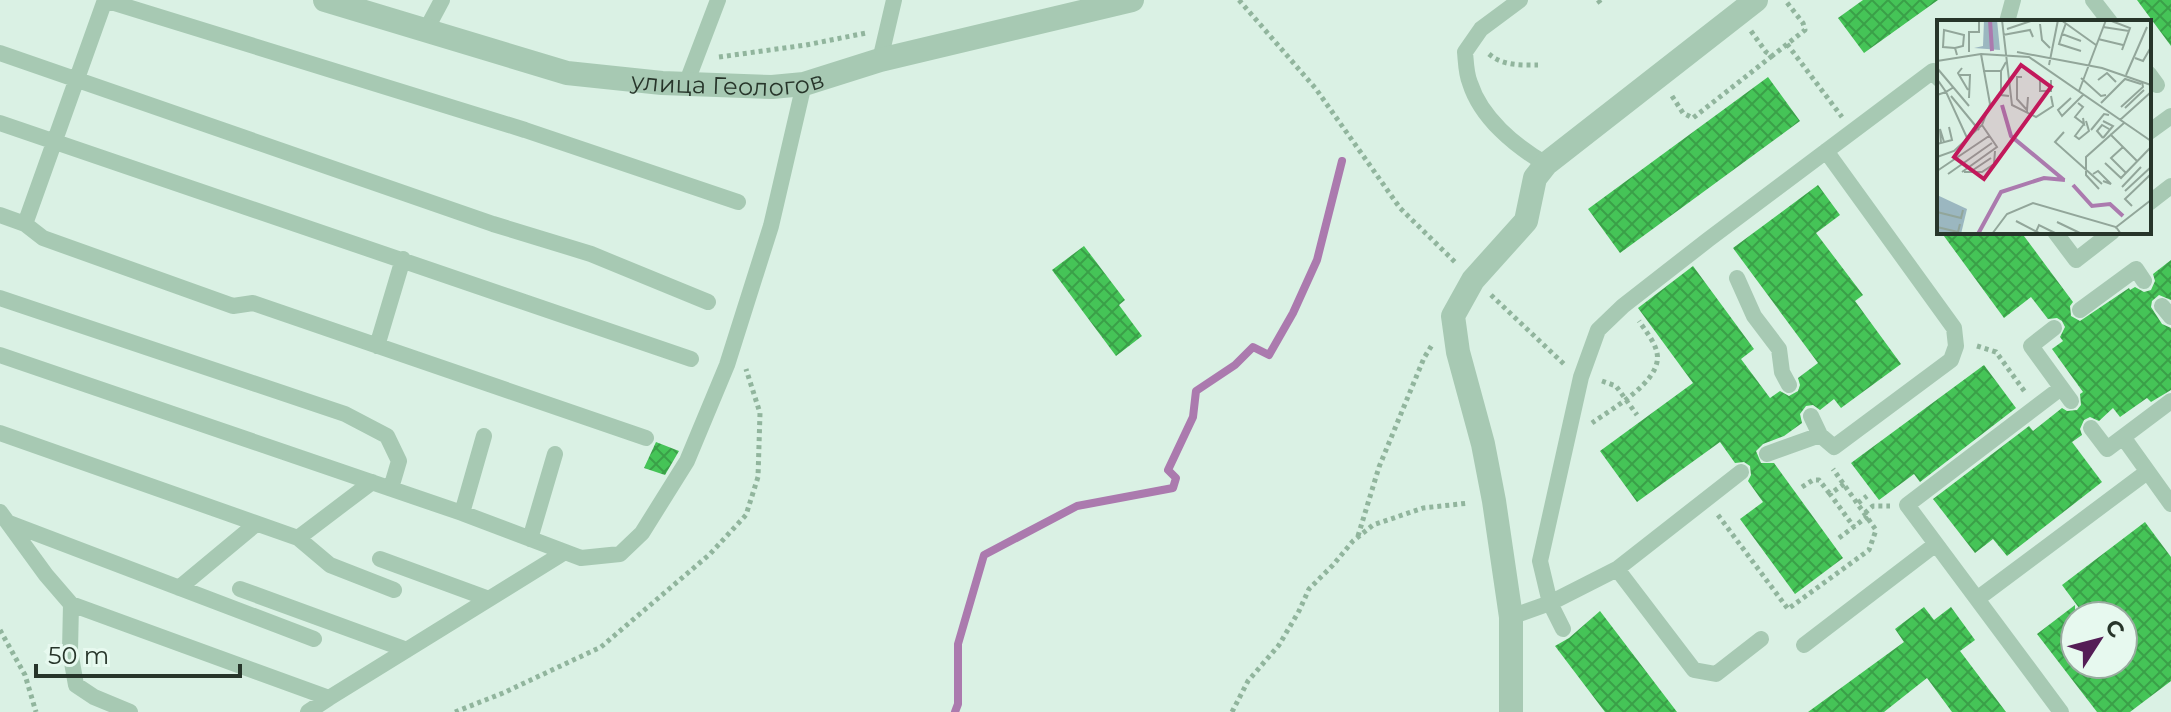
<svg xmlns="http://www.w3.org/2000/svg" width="2171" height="712" font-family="Montserrat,sans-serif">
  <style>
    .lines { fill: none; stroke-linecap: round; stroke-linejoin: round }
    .stream { stroke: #ab7aae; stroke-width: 8 }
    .building { fill: url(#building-cross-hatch) }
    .path { stroke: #91b59d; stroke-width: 5; stroke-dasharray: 4 4; stroke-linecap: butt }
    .lane { stroke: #a7c9b3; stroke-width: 16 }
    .street { stroke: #a7c9b3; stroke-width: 24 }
    .labels { text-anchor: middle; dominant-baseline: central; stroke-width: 7; stroke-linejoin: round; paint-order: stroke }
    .street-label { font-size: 24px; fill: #27352a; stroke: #e7f9ef }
    .inset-river { fill: none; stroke: #ab7aae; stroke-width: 4 }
    .inset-road { fill: none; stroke: #92a69a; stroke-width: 2 }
    .view { fill: #c2185b; fill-opacity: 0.15; stroke: #c2185b; stroke-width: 4 }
    .inset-edge { fill: none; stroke: #27352a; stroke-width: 4 }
  </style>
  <defs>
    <pattern id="building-cross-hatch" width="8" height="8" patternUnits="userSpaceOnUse" patternTransform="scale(2)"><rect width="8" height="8" fill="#45c457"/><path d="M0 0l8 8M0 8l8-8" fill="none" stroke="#3aa048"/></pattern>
  </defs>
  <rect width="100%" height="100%" fill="#daf1e4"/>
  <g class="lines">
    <path class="stream" d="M955,712L958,704V644L984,555L1077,506L1173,488L1176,478L1168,470L1193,417L1196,391L1235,365L1253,347L1269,355L1293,313L1317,260L1342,161"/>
  </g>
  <path class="building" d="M1863,0H1938L1864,53L1838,18Z
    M2137,0H2171V46Z
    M1768,77L1800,121L1620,253L1588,209Z
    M1818,185L1840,215L1816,233L1863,295L1855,301L1901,364L1841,408L1834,399L1820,410L1813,405L1806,406L1800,414L1802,423L1784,436L1763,444L1756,451L1761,463H1774L1843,558L1795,594L1740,519L1763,502L1748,481L1751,475L1750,466L1744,462L1735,463L1720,442L1637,502L1600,451L1693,383L1638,308L1693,266L1754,349L1741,359L1770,398L1780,391L1789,396L1798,391L1800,385L1798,378L1818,363L1733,248Z
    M1941,232H2021L2073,302L2070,306L2071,316L2080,321L2129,288L2130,290L2135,287L2144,292L2151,290L2155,281L2153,274L2171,260V300L2159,295L2152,301L2151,307L2162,324L2171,328V390L2151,402L2147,398L2120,417L2113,408L2099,421L2090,417L2084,420L2080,429L2082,435L2072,442L2102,482L2007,556L1993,539L1975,553L1933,499L2029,426L2033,431L2062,408L2067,411L2077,410L2081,405L2080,394L2083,392L2052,349L2063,341L2060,337L2065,327L2062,321L2057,318L2048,319L2031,297L2004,318Z
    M1084,246L1125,300L1119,305L1142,336L1116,356L1052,270Z
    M1984,365L2016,408L1920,482L1914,474L1879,500L1851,463Z
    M656,442L679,451L665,475L644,468Z
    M2145,522L2171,557V681L2130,712H2097L2037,634L2075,605V664H2123V616H2085L2062,585Z
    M1924,607L1934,620L1951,607L1975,640L1960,651L2006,712H1952L1927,678L1884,712H1808L1904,642L1895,629Z
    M1600,611L1677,712H1605L1555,646L1569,638Z"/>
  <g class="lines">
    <path class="path" d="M1239,0L1316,89L1400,208L1457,264
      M1598,0L1601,4
      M1751,31L1766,52L1772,56L1805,30L1803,23L1785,0
      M1787,44L1842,117
      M1489,54C1503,66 1520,65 1538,65
      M719,57L806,45L866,33
      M1672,96L1683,113L1693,118L1772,56
      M1491,295L1565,365
      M1977,346L1996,352L2025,392
      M1602,381L1616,386L1637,415
      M1592,423C1611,409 1663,381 1657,353C1655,342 1645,330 1639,321
      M1844,484L1830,494L1854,527
      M1802,487L1813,480H1819L1830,494
      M1858,503L1867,496
      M1865,513L1873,506H1890
      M1718,515L1788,609L1869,550L1876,530L1833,469
      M1358,536L1379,467L1424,358L1432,345
      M1839,538L1868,516
      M0,630L25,675L36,712
      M455,712L503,693L601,647L710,554L746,515L758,477L760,413L746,369
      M1232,712L1248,681L1279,645L1299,611L1309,589L1333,565L1353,541L1373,525L1423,508L1469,503"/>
    <path class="lane" d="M105,0L525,130L738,202
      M1520,0L1481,29L1465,52C1466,62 1466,74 1470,83C1481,118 1515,146 1546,164
      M2093,0L2110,22
      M2007,22L2013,0
      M426,30L442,0
      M0,53L493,224L591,254L708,302
      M880,60L894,0
      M2149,74L2157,85
      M686,84L718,0
      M0,123L691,359
      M2149,132L2171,116
      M2149,203L2171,186
      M0,215L25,224L43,238L233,306L253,303L646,438
      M25,224L105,0
      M2055,232L2076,260L2112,232
      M1737,278L1754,316L1779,349L1782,372L1789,385
      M0,298L345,414L387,436L399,461L391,488
      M2162,306L2171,317
      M2080,310L2136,269L2144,281
      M2054,328L2031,346L2071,401
      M377,346L403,259
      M0,355L462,513L581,558L620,554L642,533L687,461L727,365L771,226L804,84
      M1811,416L1820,435L1834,447L1951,360L1956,346L1954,328L1826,151
      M2091,428L2107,449L2171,401
      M0,433L298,538L330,565L394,590
      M2123,437L2171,504
      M1767,454L1820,435
      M1741,472L1617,569L1550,603L1540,561L1581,377L1598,330L1623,306L1709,239L1933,71L1939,79
      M0,512L46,575L71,604L329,698L565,552
      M462,513L484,436
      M9,523L314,639
      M298,538L372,482
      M530,539L555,454
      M380,559L489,599
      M1617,569L1694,670L1716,674L1761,639
      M179,588L256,524
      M240,589L407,650
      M1977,599L1907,505L2061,388
      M71,604L70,651L76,685L94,697L130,712
      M1511,617L1550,603L1563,629
      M1804,645L1936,544
      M308,712L329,698
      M2061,712L1977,599L2147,472"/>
    <g class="street">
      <path id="s1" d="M325,0L567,73L662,83L772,87L804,84L880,60L1132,0"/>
      <path d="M1511,712V617L1494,501L1483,444L1458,352L1453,316L1473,280L1526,221L1535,178L1546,164L1756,0"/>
    </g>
  </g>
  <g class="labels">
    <g class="street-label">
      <text stroke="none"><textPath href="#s1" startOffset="414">улица Геологов</textPath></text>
    </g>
  </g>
  <g transform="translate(1937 20)">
    <rect width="214" height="214" fill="#daf1e4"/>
    <path d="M47,0H60L63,30L37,28L46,26Z" fill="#9bb7c0"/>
    <path d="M0,175L30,189L24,214H0Z" fill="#9bb7c0"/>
    <path class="inset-river" d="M53,0L55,31M65,85L74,116L127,160M136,165L155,186L173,184L186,196M41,214L64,172L107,158L128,160"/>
    <path class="inset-road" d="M65,0L75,85L99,97L116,86L114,76M124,0L159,25M172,0L193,8L185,30M129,3L125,14L144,21M103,4L105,20L113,28M166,7L192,11M70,9L97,0M125,14L122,24L144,31M66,15L93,10L96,17M161,19L186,25M18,28L6,27L7,10L27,15L26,26L18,28L20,35M32,32V12H42V0M80,32L165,48L214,65M198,38L206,41L214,27M0,41L44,34L92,37L214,121M112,45L121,0M0,48L32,86M25,48L21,53L31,70M46,51H64L69,42M64,51V75L72,76M21,55H33L32,78M189,55L210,7M85,57H80V79L90,90L91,77M144,58L164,76L169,75M103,60V71H114V60M161,60L170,53L179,62M17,67L9,72L31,120M142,71L169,0M0,75L9,72L0,59M14,76L42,110M134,78L121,90L125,96L146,75M141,83L146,87L138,97L147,104L146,98M164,83L188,59L204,64M184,87L206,67L205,62M188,88L207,70M183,100L214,72M147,104L138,116L142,119L152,111L149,101M154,110L167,94L172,95M127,112L118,122L165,164M173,114L200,141M166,118L176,106L166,101M166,118L160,111L165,105L172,109M4,123L3,109L7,122M0,124L15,120L12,107M186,127L174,138L189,153M0,137L17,131L45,105L53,84L44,34M168,143L184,158L214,127M0,151L52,116M25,152L60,127L45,105M27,152H45L57,144L58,131M33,152L54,138M11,154L55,123M156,154L161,151L174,164L166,161M185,167L204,147M162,169L149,155V137L187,103M188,171L214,147M195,186L188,179L214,154M0,192L24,198L26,190M79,201L104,214M120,202L145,214M0,207L21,212L23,204M178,208L214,180M55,214L70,194L96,183L179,207L184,214M98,214L102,205L118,213"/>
    <path class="view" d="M84,45L114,67L47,159L17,137Z"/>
    <rect width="214" height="214" class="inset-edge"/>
  </g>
  <g transform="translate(2099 640) rotate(54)"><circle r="38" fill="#e7f9ef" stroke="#9aaba0" stroke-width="2"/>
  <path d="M0-6L14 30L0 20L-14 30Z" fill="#541d56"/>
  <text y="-12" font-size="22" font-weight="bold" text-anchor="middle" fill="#27352a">С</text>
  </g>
  <path d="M36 664v12h204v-12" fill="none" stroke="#27352a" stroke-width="4"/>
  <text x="48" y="664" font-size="24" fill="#27352a" stroke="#e7f9ef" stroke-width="6" paint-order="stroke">50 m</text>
</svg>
